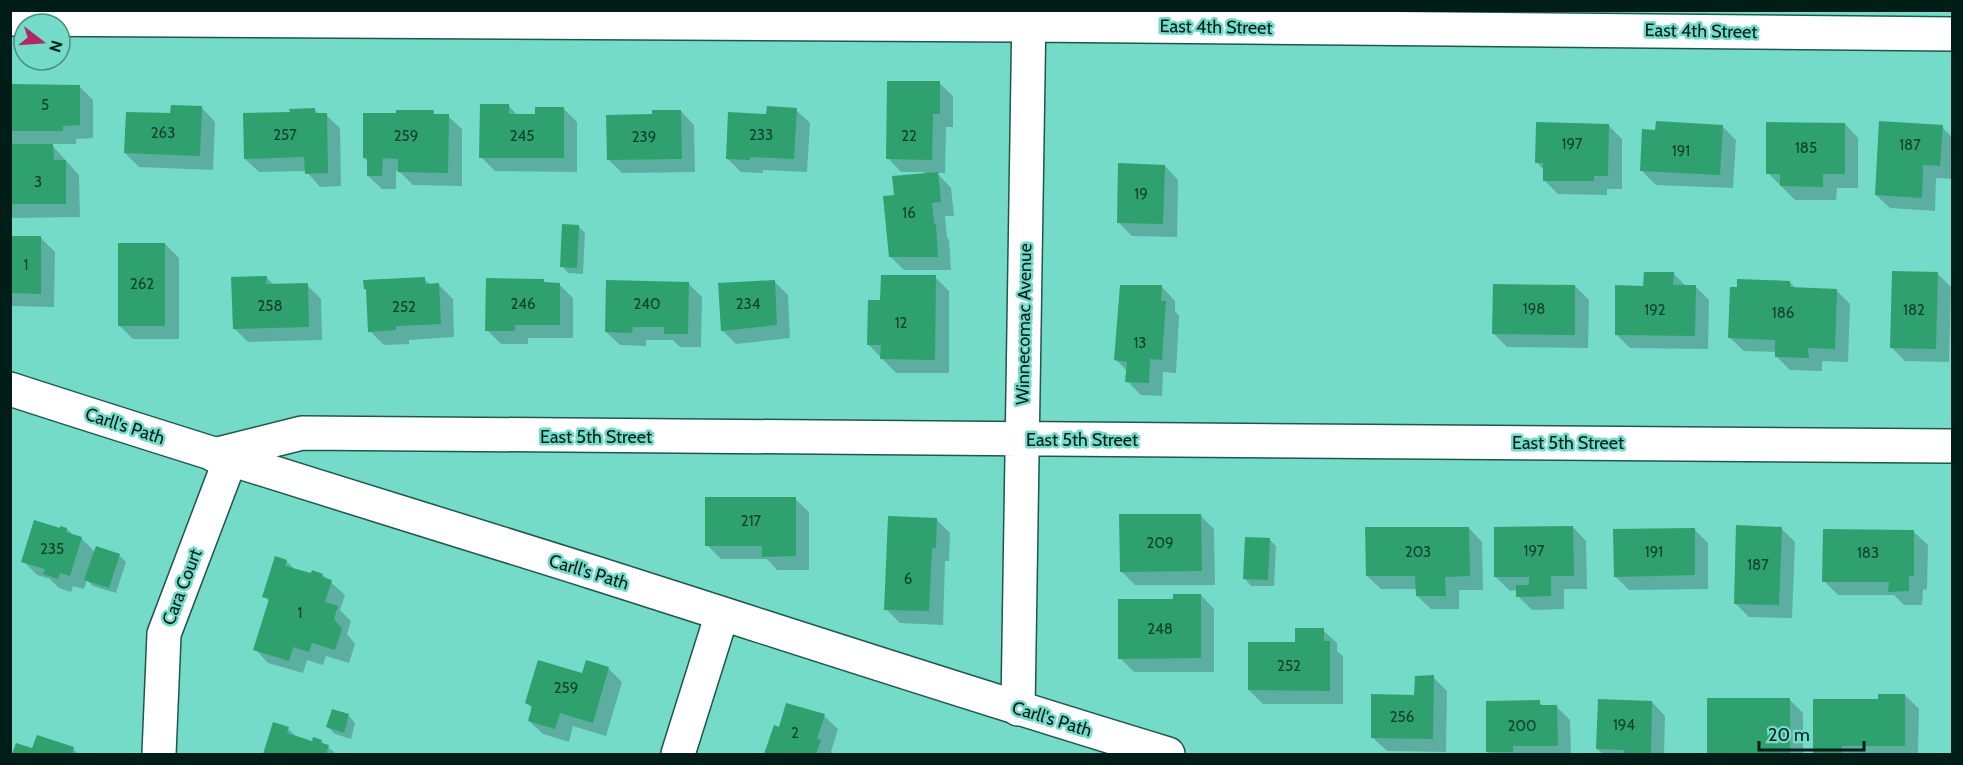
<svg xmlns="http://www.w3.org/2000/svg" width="1963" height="765" font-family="Cabin,sans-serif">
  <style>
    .shadow { fill: #0003 }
    .building { fill: #2ea16f }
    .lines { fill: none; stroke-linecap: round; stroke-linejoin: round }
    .minor-casing { stroke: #1f574d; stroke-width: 36 }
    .tertiary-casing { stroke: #1f574d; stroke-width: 36 }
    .minor { stroke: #fff; stroke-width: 33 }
    .tertiary { stroke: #fff; stroke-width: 33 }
    .labels { text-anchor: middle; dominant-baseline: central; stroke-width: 5; stroke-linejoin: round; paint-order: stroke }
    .number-label { font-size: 15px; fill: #0c3e2e }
    .street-label { font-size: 18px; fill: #001d18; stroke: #74dbc8 }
  </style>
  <rect width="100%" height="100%" fill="#74dbc8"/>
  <path class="shadow" d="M939,83L953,96V127H946L945,173H937L951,188L954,216H945L947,237L949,240L951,270H904L890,256L896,197L924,175V172H901L888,158Z
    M10,86H79L93,100V138L76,139V144H51L79,175L80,217L10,218Z
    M508,105L518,116H536L563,108L577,122V172L495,171L481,157Z
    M202,108L215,122L213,170L139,167L125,153L172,115Z
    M315,110L320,115H326L340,128L341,186L320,187L306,171L259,172L245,159L291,113Z
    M796,110L810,123L807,172L763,170V173L741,172L727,158L767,116Z
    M681,111L694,125L695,172L622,173L609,160Z
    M433,112L436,115L448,116L462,129V186L413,185L399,171H396V189H382L368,176L369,162L364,158Z
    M1845,124L1858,138V188H1837L1836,200H1795L1768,173Z
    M1609,126L1622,139V189H1607V195L1558,194L1544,180V170L1537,163Z
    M1722,126L1736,140L1733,188L1656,185L1642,171L1657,132Z
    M1942,127L1952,137V179L1936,178L1935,211L1890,208L1876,195Z
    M1165,166L1178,180L1177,237L1132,236L1118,222Z
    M578,226L585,233L583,274L568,273L562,266Z
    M10,237L41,238L55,252L54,307L10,306Z
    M165,244L179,258V339H133L120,326Z
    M1673,273L1686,286L1696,287L1709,300L1708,349L1630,348L1616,334L1645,287Z
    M1938,274L1951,287L1949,362L1905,361L1891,347Z
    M266,277L275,286L307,285L321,299L322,340L248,342L234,328Z
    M935,277L949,291V373H896L868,344L882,302Z
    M424,279L431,285H439L453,299L454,337L409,340V344L384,345L370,331L368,291L365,289Z
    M544,281L547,284H559L573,298V338H528V344H501L487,330Z
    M774,281L788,295L790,338L736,344L722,330Z
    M1790,282L1796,289L1836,290L1850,304L1848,362L1822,361V371L1790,370L1776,356L1777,352L1744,351L1730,338Z
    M689,284L702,297L701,347H680L673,340H646V346L620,345L606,332Z
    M1575,286L1589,300L1588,348L1507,347L1493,333Z
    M1162,287L1175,301V311L1179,316L1176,373L1163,372L1162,396L1141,395L1127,381L1128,372L1116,360Z
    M795,499L809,512V570H777L767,559H721L707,545Z
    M1201,516L1214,529L1215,585H1135L1121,571Z
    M936,519L950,533L949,561H945L943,625L900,623L886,609Z
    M1573,527L1586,541L1587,589H1564V609L1532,610L1518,596V590L1510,591L1496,577Z
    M1469,528L1482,542L1483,590H1459V609H1431L1417,596V589H1381L1367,576Z
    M1781,528L1795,542L1792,618L1749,617L1735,603Z
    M67,529L73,535L81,538L95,552L97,548L120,556L126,562L116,593L93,586L87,580L84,589L73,586L71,592L59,588L50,579L37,575L23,561L60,530Z
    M1694,529L1708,543V589L1629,590L1615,576Z
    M1914,532L1928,545L1927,589L1923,590L1922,605H1904L1894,595H1838L1824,581Z
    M1269,539L1276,546L1274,586H1251L1245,579Z
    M286,561L296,570L312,575H323L345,595L340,610L351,621L347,634L355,644L349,663L326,656L323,665L307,660L303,673L268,663L255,649L269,601L264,596Z
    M1201,595L1214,609V672H1134L1120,658Z
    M1323,630L1337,643V651L1343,656V704H1263L1249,690L1296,644Z
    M608,668L622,682L606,736L573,726L569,742L543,734L529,721L533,709L527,703L583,675Z
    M1433,677L1447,691L1446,752L1387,751L1373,738Z
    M1905,695L1919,709L1918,754L1814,753L1879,701Z
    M1789,699L1803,713V754L1709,753Z
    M1539,702L1544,707L1556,706L1570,720L1571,754H1491L1488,752Z
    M1652,702L1665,716L1664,754H1603L1597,749Z
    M333,711L349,716L355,723L351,739L335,734L328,727Z
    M824,716L838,729L831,752L833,754H766L775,727L780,729Z
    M274,724L288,729L298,738L313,743L321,741L336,754H265Z
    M17,745L33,750L73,749L79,754H14Z"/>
  <path class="building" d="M887,81H940V114H933L932,160L886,159Z
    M10,84L80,85V125L63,126V131H10Z
    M480,104H509V114H535V107H564V158H479Z
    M171,105L202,106L200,156L124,153L126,112L170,113Z
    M767,106L797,108L794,159L750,157V160L726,159L728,112L766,114Z
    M315,108V113H327L328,173L305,174L304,157L244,159L243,113L290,112L289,109Z
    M396,110H434L433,114H449L448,173L398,172V159L383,158L382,176H367V158H363V113H396Z
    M652,110H681L682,159L607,160L606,115L652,114Z
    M1656,121L1723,125L1720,175L1640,171L1642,129L1655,130Z
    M1879,121L1943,125L1940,166L1923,165L1922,198L1875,195Z
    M1536,122L1609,124L1608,176H1594V181H1543V163H1535Z
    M1766,122L1845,123V174H1823V187L1780,186V174H1766Z
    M10,144H53L54,160H66V204H10Z
    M1118,163L1165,165L1163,224L1117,223Z
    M938,172L941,202L932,203L934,223L936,225L938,257H889L883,196L894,195L892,176Z
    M562,224L579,225L577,268L560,267Z
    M10,236H41V294L10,293Z
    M118,243H165V326H118Z
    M1892,271L1938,272L1936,349L1890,348Z
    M1644,272H1674L1673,285H1696L1695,336L1615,335V285L1643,286Z
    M881,275H936L935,360L880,359L881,345H867L868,300H880Z
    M267,276L266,284L308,283L309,327L233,329L231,277Z
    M425,277V284L439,283L441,324L396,326V330L368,332L366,289H364L363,280Z
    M486,278L544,279V282L560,283V325H515V331H485Z
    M1737,279L1790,281V287L1837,289L1835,349L1808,348L1809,358L1775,357V340L1728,338L1730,287H1737Z
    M606,280L689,282L688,334H664V327H633L632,333L605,332Z
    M775,280L777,325L721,331L718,283Z
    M1493,284L1575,285V335L1492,334Z
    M1120,285H1162L1161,301H1166L1162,360L1150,359L1149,383L1125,382L1127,362L1114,360Z
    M705,497H796V556L762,557V546H705Z
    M1119,514H1201L1202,571L1120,572Z
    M888,516L937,518L936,548H932L929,611L884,610Z
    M34,520L60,528V526L67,528L66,532L82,537L70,576L60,573L58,579L43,574L45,569L21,562Z
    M1736,525L1782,527L1779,605L1734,604Z
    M1573,526L1574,576H1551V596L1516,597V585H1529V577H1494V527Z
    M1365,527H1469L1470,576L1445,577L1446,596H1416L1415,576H1366Z
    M1695,528V575L1614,577L1613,529Z
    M1823,529L1914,530V576H1909V591L1888,592L1889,582H1822Z
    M1245,537L1270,538L1268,580L1243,579Z
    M96,546L120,554L109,588L84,580Z
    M275,556L287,560L285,566L311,573L312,570L323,574L322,577L332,580L325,602L338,606L334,619L342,629L335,650L312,643L309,652L293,647L289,661L253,650L269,599L262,597Z
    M1173,594H1201V658L1118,659V599H1173Z
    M1295,628H1324V641H1330V691L1248,690V642H1295Z
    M538,660L582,673L586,660L609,667L593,723L560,713L555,729L528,721L532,706L525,703Z
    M1434,675L1433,739L1371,738V694L1414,695L1415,676Z
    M1878,694H1905V746H1842V754H1813V699H1878Z
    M1707,698H1790V754H1707Z
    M1598,699L1652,701L1651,754H1624V750L1596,749Z
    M1540,700V705H1557L1558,746H1513V752H1486V701Z
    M786,703L825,714L817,739L821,740L816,754H764L774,725L779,727Z
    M332,709L349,714L344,733L326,727Z
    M273,722L289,727L287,733L312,741L313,737L322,740L321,743L329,745L326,754H263Z
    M37,735L74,747L72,754H12L16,743L32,748Z"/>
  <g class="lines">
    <defs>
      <path id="minor" d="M10,19L1029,25L1952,34
        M214,455L302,433L1952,446
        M1018,709L1029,10
        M159,754L164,634L230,460
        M678,754L722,614"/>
      <path id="tertiary" d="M10,389C204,452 398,511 592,572C784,633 975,696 1168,754"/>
    </defs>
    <use href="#minor" class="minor-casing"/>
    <use href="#tertiary" class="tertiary-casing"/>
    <use href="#minor" class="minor"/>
    <use href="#tertiary" class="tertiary"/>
  </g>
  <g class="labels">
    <g class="number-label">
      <text x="45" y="105">5</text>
      <text x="163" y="133">263</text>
      <text x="285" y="135">257</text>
      <text x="761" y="135">233</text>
      <text x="406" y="136">259</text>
      <text x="522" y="136">245</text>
      <text x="909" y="136">22</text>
      <text x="644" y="137">239</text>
      <text x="1572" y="144">197</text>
      <text x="1910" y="145">187</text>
      <text x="1806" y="148">185</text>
      <text x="1681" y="151">191</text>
      <text x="38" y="182">3</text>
      <text x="1141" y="194">19</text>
      <text x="909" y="213">16</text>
      <text x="26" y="265">1</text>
      <text x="142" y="284">262</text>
      <text x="523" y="304">246</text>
      <text x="647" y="304">240</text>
      <text x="748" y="304">234</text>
      <text x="270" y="306">258</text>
      <text x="404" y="307">252</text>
      <text x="1534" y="309">198</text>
      <text x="1655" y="310">192</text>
      <text x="1914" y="310">182</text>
      <text x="1783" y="313">186</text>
      <text x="901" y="323">12</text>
      <text x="1140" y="343">13</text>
      <text x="751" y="521">217</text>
      <text x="1160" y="543">209</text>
      <text x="52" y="549">235</text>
      <text x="1534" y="551">197</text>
      <text x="1418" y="552">203</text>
      <text x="1654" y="552">191</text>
      <text x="1868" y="553">183</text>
      <text x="1758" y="565">187</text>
      <text x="908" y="579">6</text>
      <text x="300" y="613">1</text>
      <text x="1160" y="629">248</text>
      <text x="1289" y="666">252</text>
      <text x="566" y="688">259</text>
      <text x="1402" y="717">256</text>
      <text x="1624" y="725">194</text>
      <text x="1522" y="726">200</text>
      <text x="795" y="733">2</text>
    </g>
    <g class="street-label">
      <text transform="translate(1216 27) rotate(1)">East 4th Street</text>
      <text transform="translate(1701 31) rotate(1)">East 4th Street</text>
      <text transform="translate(1024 324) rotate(-89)">Winnecomac Avenue</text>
      <text transform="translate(125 426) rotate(18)">Carll's Path</text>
      <text x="596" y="437">East 5th Street</text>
      <text x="1082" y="440">East 5th Street</text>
      <text x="1568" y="443">East 5th Street</text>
      <text transform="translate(589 572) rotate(17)">Carll's Path</text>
      <text transform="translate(182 587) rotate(-69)">Cara Court</text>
      <text transform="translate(1052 719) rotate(17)">Carll's Path</text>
    </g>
  </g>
  <rect width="1963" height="765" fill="none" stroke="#001d18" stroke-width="24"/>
  <g transform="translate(42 42) rotate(107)"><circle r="28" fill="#74dbc8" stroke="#468f82" stroke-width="1.5"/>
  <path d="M0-4.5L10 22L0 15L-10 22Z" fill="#b32864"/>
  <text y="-9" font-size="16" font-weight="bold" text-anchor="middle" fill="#001d18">N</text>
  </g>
  <path d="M1759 741v9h105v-9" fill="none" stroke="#001d18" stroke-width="3"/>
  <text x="1768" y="741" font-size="18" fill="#001d18" stroke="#74dbc8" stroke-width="4.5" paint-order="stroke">20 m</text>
</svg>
